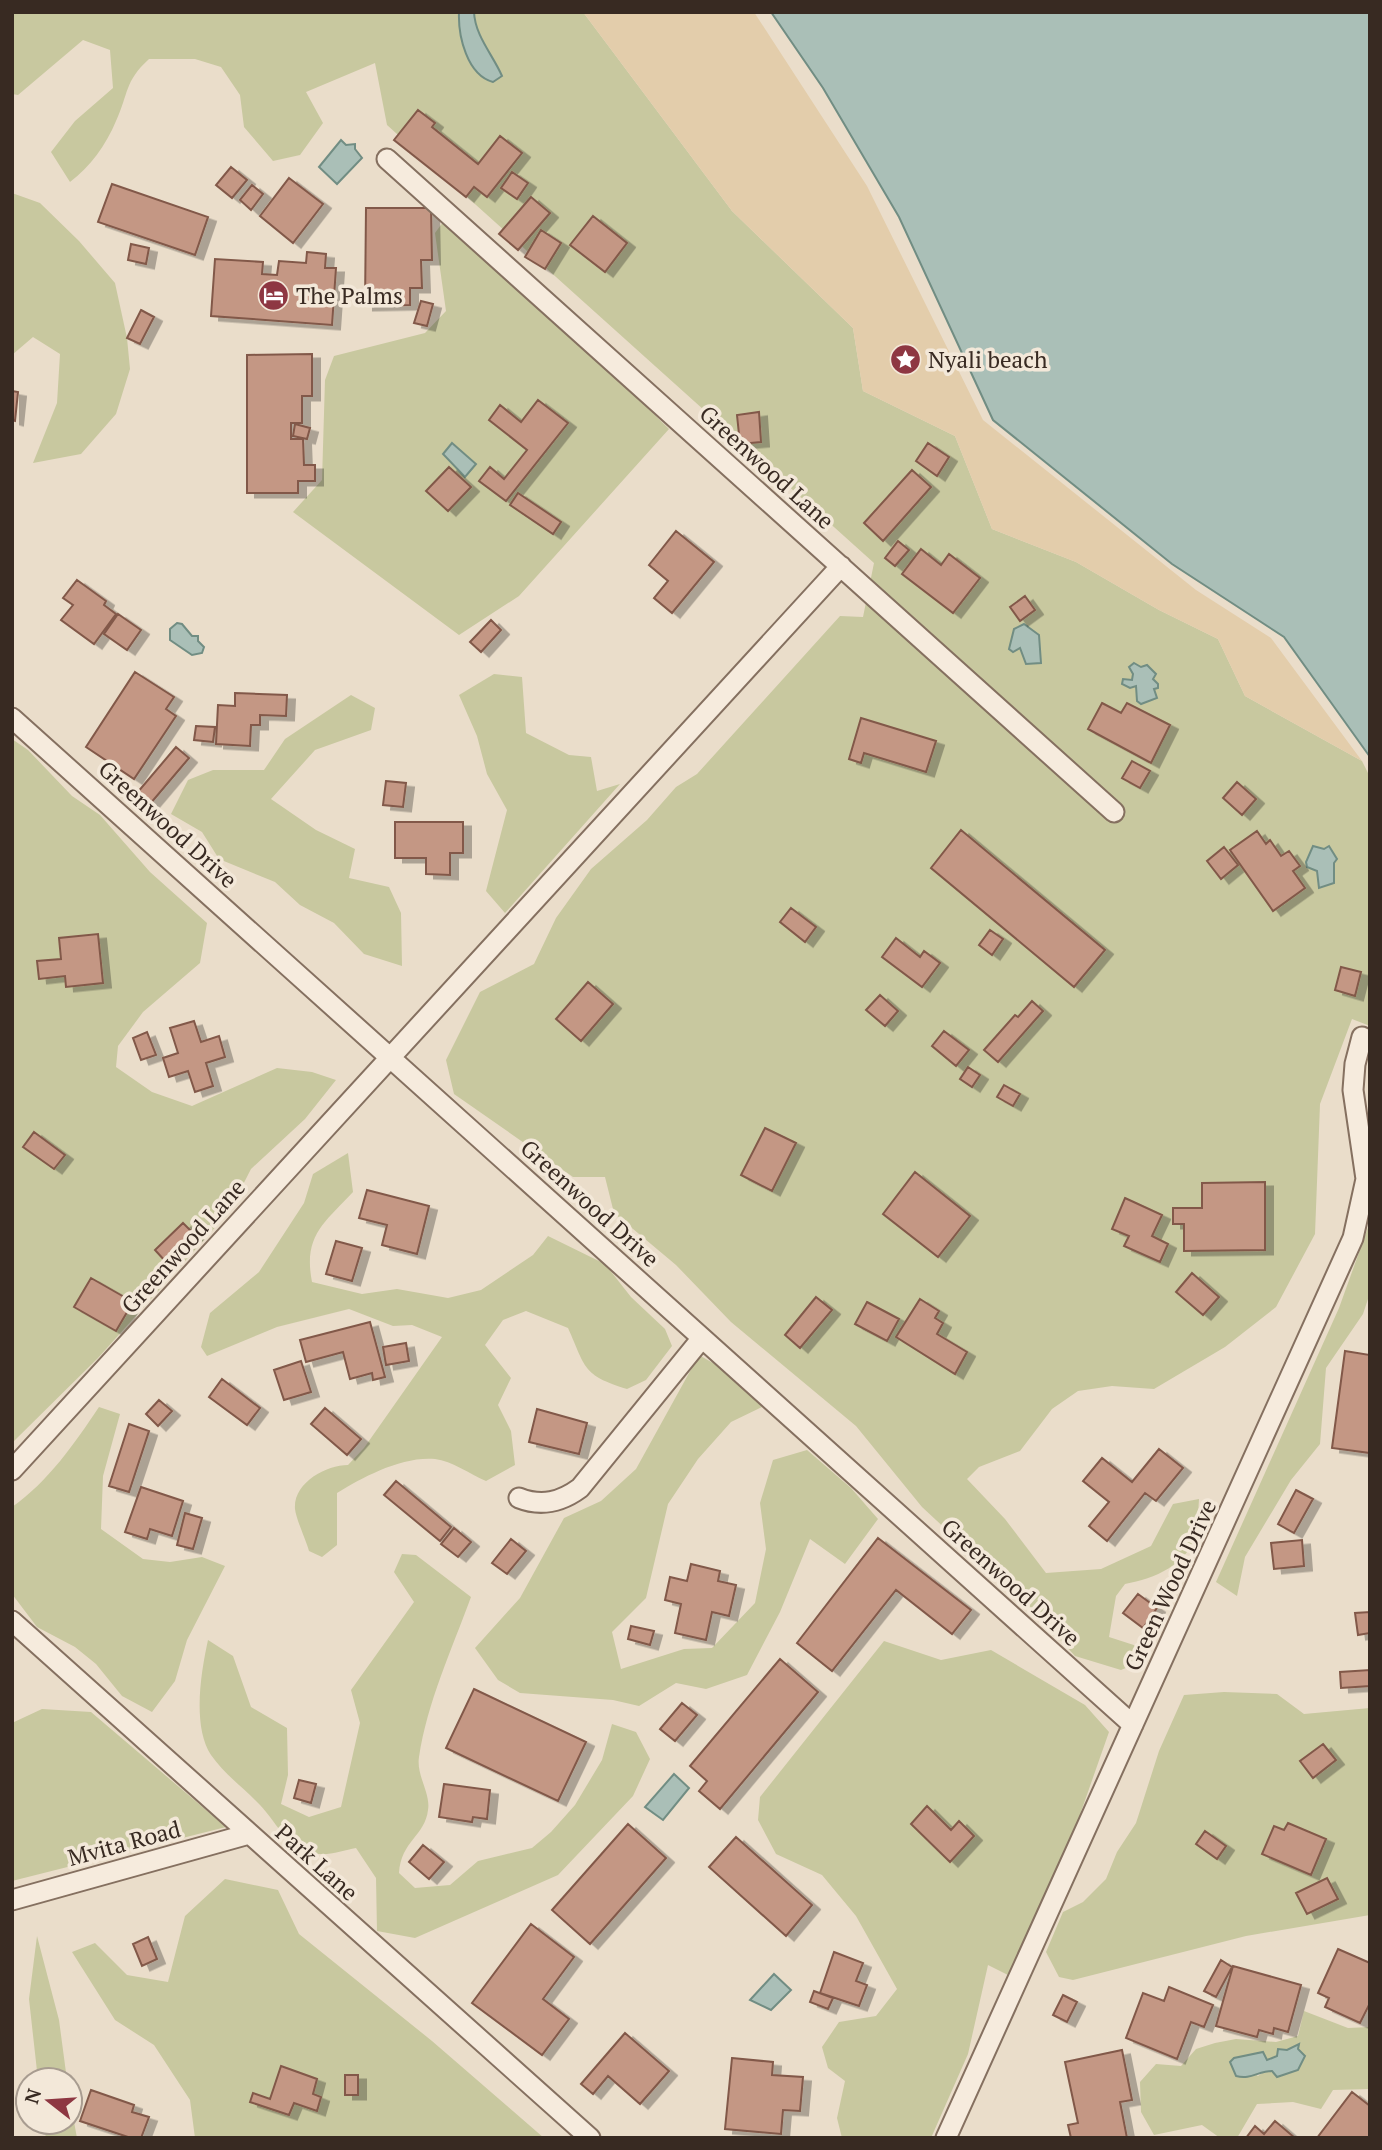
<svg xmlns="http://www.w3.org/2000/svg" width="1382" height="2150" font-family="'PT Serif',serif">
  <style>
    .green { fill: #c8c89f; fill-rule: evenodd }
    .sand { fill: #e3cdab }
    .water { fill: #aabfb7; stroke: #718d83; stroke-width: 2 }
    .building { fill: #c49784; stroke: #825949; stroke-width: 2; filter: url(#shadow) }
    .lines { fill: none; stroke-linecap: round; stroke-linejoin: round }
    .minor-casing { stroke: #857060; stroke-width: 23 }
    .minor { stroke: #f6ebdd; stroke-width: 19 }
    .labels { text-anchor: middle; dominant-baseline: central; stroke-width: 7; stroke-linejoin: round; paint-order: stroke }
    .poi-label { font-size: 23px; fill: #382a22; stroke: #f3e8d9; text-anchor: start }
    .street-label { font-size: 23px; fill: #382a22; stroke: #f3e8d9 }
  </style>
  <defs>
    <filter id="shadow"><feDropShadow dx="8" dy="4.5" stdDeviation="0" flood-color="#0004"/></filter>
  </defs>
  <rect width="100%" height="100%" fill="#eaddca"/>
  <path class="green" d="M12,12H583L732,211L853,328L863,391L955,436L992,529L1076,562L1159,610L1218,639L1245,696L1362,761L1370,777V1026L1352,1019L1320,1104L1315,1234L1276,1307L1225,1347L1154,1389L1112,1386L1078,1391L1052,1409L1020,1451L979,1467L967,1479L1005,1519L1046,1573L1101,1569L1151,1546L1173,1504L1199,1499C1198,1510 1199,1522 1197,1532C1187,1566 1155,1578 1125,1584L1116,1596L1109,1637L1143,1648L1140,1662L1121,1670L1075,1656L1034,1611L922,1507L856,1426L731,1322L676,1265L614,1213L605,1177H573L454,1094L446,1060L480,992L534,964L556,918L591,869L647,820L676,787L697,774L840,616L863,617L874,563L387,125L375,63L306,92L323,123L300,155L273,161L244,127L240,95L221,67L195,59H149C124,82 129,93 116,121C106,145 90,167 70,182L51,152L75,121L113,88L110,50L83,40L18,95L12,94Z
    M12,193L40,203L79,241L115,283L127,338L130,369L116,414L81,454L33,463L57,403L60,354L33,337L12,355Z
    M446,218L537,300L669,429L519,596L459,635L293,512L322,480L325,380L334,356L425,333L446,311L435,233Z
    M494,674L522,677L526,733L569,755L591,757L597,791L620,784L505,913L486,891L507,810L487,774L477,736L459,695Z
    M351,695L375,708L371,730L315,750L271,799L316,830L355,849L349,878L389,887L401,913L402,966L364,954L334,923L300,905L275,882L219,859L202,832L171,814L188,780L213,770H264L285,739Z
    M12,739L28,750L72,796L100,815L150,872L207,923L200,963L143,1012L118,1046L116,1067L152,1092L192,1106L277,1068L312,1072L336,1080L305,1119L251,1169L231,1208L212,1231L98,1358L12,1443Z
    M348,1153L353,1192C324,1223 303,1236 312,1282L362,1294L397,1289L448,1298L481,1290L533,1255L548,1236L605,1264L631,1297L665,1329L672,1346L646,1380L627,1389C582,1375 586,1368 568,1328L526,1311L503,1320L485,1345L511,1378L498,1405L511,1431L515,1465L486,1481C470,1474 452,1461 435,1459C402,1456 363,1477 337,1493V1545L322,1557L309,1551C306,1540 296,1519 295,1509C293,1483 326,1465 348,1465L364,1448L442,1337L412,1325L393,1326L349,1309L277,1327L207,1356L201,1347L210,1313L259,1272L304,1203L313,1174Z
    M1370,1222V1293L1363,1314L1326,1368L1320,1444L1291,1480L1245,1557L1237,1596L1216,1582L1339,1308Z
    M699,1355L744,1381L762,1407L731,1422L698,1459L668,1504L646,1598L612,1632L621,1669L684,1649L712,1648L755,1603L766,1549L760,1503L773,1460L807,1450L851,1488L878,1519L845,1564L810,1539L780,1612L747,1675L706,1689L676,1683L639,1706L613,1700L520,1693L498,1680L475,1648L520,1598L564,1518L601,1501L636,1469Z
    M99,1407L120,1414L103,1476L101,1529L143,1559L170,1562L202,1557L225,1566L187,1640L175,1681L152,1712L122,1696L96,1664L75,1647L37,1627L12,1594V1507C48,1482 75,1443 99,1407Z
    M402,1554L416,1555L471,1597C452,1649 427,1703 419,1757C416,1775 431,1794 428,1810C425,1836 401,1841 399,1873L415,1888L450,1885L478,1861L532,1848L551,1832L575,1805L602,1760L612,1724L636,1732L650,1759L633,1796L558,1875L415,1938L377,1931L376,1878L356,1848C345,1850 331,1855 319,1854C290,1853 277,1823 260,1805C244,1788 225,1775 211,1755C192,1726 201,1672 208,1640L233,1656L251,1707L287,1728L288,1775L281,1804L309,1817L341,1807L360,1723L351,1690L414,1602L394,1572Z
    M884,1641L941,1660L991,1650L1085,1705L1109,1732L1063,1863L1010,1976L988,1965L968,2054L931,2138H842L837,2118L845,2081L828,2068L822,2047L839,2022L876,2016L897,1989L856,1916L822,1875L776,1854L758,1820L760,1797Z
    M1224,1692L1277,1694L1304,1714L1370,1708V1915L1246,1936L1073,1980L1059,1977L1046,1952L1063,1912L1083,1902L1106,1879L1117,1852L1136,1823L1159,1751L1184,1695Z
    M42,1709L91,1712L226,1827L12,1881V1723Z
    M225,1879L278,1890L299,1934L432,2041L544,2138H195L190,2100L154,2045L115,2020L72,1952L95,1943L127,1975L168,1982L185,1916Z
    M37,1936L59,2020L67,2080H38L29,1999Z
    M1304,2011L1348,2028L1370,2027V2089L1333,2090L1321,2109L1293,2102L1257,2104L1237,2138H1220L1202,2125L1154,2135L1141,2112L1140,2082L1156,2064L1181,2066L1196,2049L1215,2043L1236,2039L1276,2042L1298,2036ZM1287,2050L1298,2070L1265,2071L1258,2076L1234,2058L1263,2052L1267,2060Z
    M70,2100L77,2138H46L43,2122H70Z"/>
  <path class="sand" d="M583,12H754L867,186L983,420L1196,590L1271,638L1362,761L1245,696L1218,639L1159,610L1076,562L992,529L955,436L863,391L853,328L732,211Z"/>
  <path class="water" d="M459,12H474C475,36 493,55 502,76L493,82C467,75 458,36 459,12Z
    M771,12H1370V757L1284,637L1172,564L993,420L899,217L823,88Z
    M341,140L346,145L355,144V149L362,158L337,184L319,167Z
    M452,443L476,464L465,477L443,454Z
    M177,623L182,624L192,636H198V641L204,647L202,653L192,655L170,640V629Z
    M1024,624L1039,635L1041,663L1026,664L1020,648L1013,652L1009,649L1014,629Z
    M1134,663L1141,667L1147,665L1156,674L1153,679L1158,684V688L1154,689L1157,698L1141,704L1137,701L1136,686L1130,688L1122,684L1123,679L1132,680L1133,674L1129,667Z
    M1313,846L1324,849L1329,846L1337,859L1334,863V883L1319,888L1317,871L1307,867L1306,862Z
    M674,1774L689,1788L663,1820L645,1807Z
    M774,1974L791,1990L771,2010L750,2000Z
    M1299,2044L1298,2049L1305,2056L1298,2070L1277,2077L1272,2071C1258,2071 1251,2080 1236,2076L1230,2062L1234,2058L1263,2052L1267,2060L1277,2056L1278,2049L1287,2050Z"/>
  <path class="building" d="M418,110L435,123L432,127L478,164L500,136L522,153L487,197L474,187L466,197L394,140Z
    M231,167L247,180L232,198L216,185Z
    M512,172L528,183L517,199L501,188Z
    M289,178L323,204L293,243L260,216Z
    M112,184L208,217L195,255L98,222Z
    M252,185L263,194L251,210L240,200Z
    M531,197L550,213L518,250L499,234Z
    M366,208H431L432,260H421L422,288H410V305L365,306Z
    M593,216L627,243L605,272L570,245Z
    M541,230L561,243L545,269L525,257Z
    M131,244L149,248L146,264L128,260Z
    M307,252L326,254L325,268H336L332,325L211,316L215,259L263,262L262,274L277,275L279,261L306,263Z
    M421,301L433,304L427,326L414,323Z
    M141,310L154,317L140,344L127,338Z
    M312,354V396H302V423H291V439H303L304,465H315V481H298V493H247V355Z
    M12,391L18,392L15,421L12,420Z
    M538,400L568,423L506,501L479,481L490,467L504,479L527,450L489,420L500,405L521,422Z
    M759,412L761,442L740,444L737,415Z
    M295,424L310,428L307,439L293,436Z
    M928,443L949,457L937,476L916,461Z
    M449,467L471,487L448,511L426,491Z
    M912,470L931,487L883,541L864,523Z
    M518,493L561,522L553,534L510,505Z
    M676,531L714,562L672,613L654,598L668,581L649,565Z
    M898,541L909,550L895,566L885,558Z
    M921,549L941,565L949,554L980,578L953,613L902,574Z
    M77,580L106,601L104,605L116,614L94,644L61,620L73,605L63,598Z
    M1025,596L1035,610L1020,621L1010,607Z
    M118,614L141,630L127,650L104,634Z
    M491,620L501,630L481,652L470,642Z
    M135,672L174,697L166,709L176,716L134,779L86,747Z
    M235,693L287,695L286,716L260,715V725H251L250,746L216,744L218,705L235,706Z
    M1102,703L1121,713L1127,703L1170,725L1151,763L1088,729Z
    M861,718L936,741L926,772L864,753L861,763L849,759Z
    M196,726L215,727L213,742L194,740Z
    M176,747L189,758L150,804L137,793Z
    M1132,761L1150,771L1140,788L1122,778Z
    M386,781L406,783L403,807L383,805Z
    M1237,782L1256,799L1242,815L1223,798Z
    M395,822H463V853H450V875L426,874V858H395Z
    M961,830L1105,950L1074,987L931,868Z
    M1257,831L1266,844L1270,840L1281,856L1289,851L1300,866L1293,871L1305,888L1273,911L1230,850Z
    M1224,847L1238,865L1221,879L1207,861Z
    M791,908L816,927L805,942L780,922Z
    M990,930L1003,939L992,955L979,945Z
    M98,934L103,983L66,987L65,976L39,979L37,961L61,959L59,938Z
    M896,938L920,957L924,951L940,963L922,987L882,957Z
    M1341,967L1361,972L1355,996L1335,990Z
    M588,982L613,1004L581,1041L556,1019Z
    M880,995L898,1011L885,1026L866,1010Z
    M1032,1001L1043,1011L998,1062L984,1050L1015,1015L1018,1017Z
    M194,1021L201,1042L219,1036L225,1057L206,1063L213,1086L195,1092L188,1071L169,1077L163,1058L178,1053L170,1028Z
    M944,1031L969,1050L956,1066L932,1046Z
    M147,1032L156,1055L141,1060L133,1038Z
    M968,1067L980,1075L972,1087L960,1079Z
    M1004,1085L1020,1094L1013,1106L997,1097Z
    M765,1128L796,1143L772,1191L741,1175Z
    M34,1132L65,1155L54,1169L23,1147Z
    M915,1172L970,1216L938,1257L883,1214Z
    M1265,1182V1250L1184,1251V1224H1173V1208H1202V1183Z
    M367,1190L429,1206L417,1254L382,1245L387,1225L359,1218Z
    M1125,1198L1162,1215L1152,1236L1168,1244L1160,1262L1124,1246L1129,1236L1112,1229Z
    M183,1223L195,1235L166,1262L155,1250Z
    M336,1241L362,1248L352,1281L326,1274Z
    M1192,1273L1219,1297L1203,1315L1176,1292Z
    M91,1278L133,1302L116,1331L74,1307Z
    M816,1297L832,1310L800,1348L785,1335Z
    M920,1299L939,1311L935,1318L943,1323L937,1334L967,1352L955,1374L896,1337Z
    M867,1302L899,1319L887,1341L855,1324Z
    M370,1322L385,1377L373,1380L372,1373L350,1379L343,1352L306,1362L300,1340Z
    M406,1343L409,1361L386,1365L383,1347Z
    M1345,1351L1370,1355V1453L1332,1448Z
    M301,1361L311,1392L284,1400L274,1370Z
    M222,1379L260,1408L247,1425L209,1397Z
    M159,1400L172,1411L158,1426L146,1414Z
    M325,1408L361,1439L347,1455L311,1424Z
    M537,1409L587,1423L579,1454L529,1442Z
    M129,1424L149,1431L129,1492L109,1486Z
    M1159,1449L1183,1468L1156,1501L1145,1493L1107,1541L1089,1526L1109,1502L1083,1481L1102,1458L1132,1482Z
    M396,1481L451,1527L440,1541L384,1495Z
    M141,1487L183,1501L172,1536L150,1529L147,1539L125,1532Z
    M1296,1490L1313,1499L1294,1533L1278,1524Z
    M185,1513L202,1518L193,1549L177,1545Z
    M454,1528L471,1542L458,1557L441,1544Z
    M878,1538L971,1610L952,1634L896,1590L832,1671L797,1643Z
    M511,1539L526,1551L507,1574L492,1563Z
    M1302,1540L1304,1566L1274,1569L1271,1543Z
    M691,1564L720,1571L718,1581L736,1585L729,1616L712,1612L706,1640L675,1633L681,1604L665,1600L670,1577L687,1581Z
    M1138,1594L1157,1608L1143,1628L1123,1613Z
    M1370,1612V1633L1358,1635L1355,1613Z
    M631,1626L654,1631L650,1645L628,1639Z
    M780,1659L818,1692L720,1809L699,1791L707,1781L690,1766Z
    M1370,1670V1686L1341,1688L1340,1672Z
    M474,1689L586,1742L558,1801L446,1748Z
    M682,1703L697,1715L675,1741L660,1729Z
    M1323,1744L1336,1760L1313,1778L1300,1761Z
    M299,1780L316,1784L311,1803L294,1798Z
    M444,1784L490,1790L487,1819L473,1817L472,1822L439,1817Z
    M927,1806L951,1830L959,1821L974,1836L950,1862L911,1824Z
    M1288,1823L1326,1839L1311,1875L1262,1854L1274,1826L1284,1830Z
    M628,1824L666,1858L590,1944L552,1910Z
    M1205,1831L1226,1846L1217,1859L1196,1844Z
    M736,1837L812,1905L786,1936L709,1867Z
    M423,1845L444,1862L429,1879L409,1862Z
    M1327,1878L1338,1899L1307,1914L1296,1893Z
    M531,1924L574,1957L543,1999L569,2019L542,2055L472,2003Z
    M148,1937L157,1959L142,1966L133,1944Z
    M1338,1949L1370,1963V2003L1360,2023L1325,2007L1329,1998L1318,1993Z
    M834,1952L863,1963L856,1981L867,1985L859,2006L820,1993Z
    M1221,1960L1232,1967L1216,1997L1204,1991Z
    M1233,1966L1301,1985L1288,2032L1274,2028L1273,2034L1259,2030L1257,2037L1216,2026Z
    M1169,1987L1213,2005L1204,2027L1191,2022L1177,2059L1126,2038L1143,1993L1164,2001Z
    M814,1991L833,1998L828,2009L810,2002Z
    M1063,1995L1077,2002L1067,2022L1053,2015Z
    M625,2033L669,2071L640,2104L608,2076L593,2094L581,2084Z
    M1122,2050L1132,2100L1120,2102L1127,2138H1071L1068,2125L1078,2123L1065,2062Z
    M732,2058L773,2062L772,2075L803,2077L800,2111L783,2110L781,2134L725,2129Z
    M281,2066L317,2079L313,2094L321,2097L317,2111L294,2103L289,2115L250,2102L253,2093L270,2099Z
    M345,2075H358V2095H345Z
    M91,2090L134,2105L132,2112L149,2117L141,2138H131L80,2121Z
    M1352,2092L1370,2106V2138H1317Z
    M1275,2121L1295,2138H1246L1255,2126L1264,2134Z"/>
  <g class="lines">
    <defs>
      <path id="minor" d="M387,159L1114,812
        M12,718L1133,1725
        M12,1470L841,566
        M519,1498C542,1507 561,1502 580,1488L702,1338
        M12,1621L590,2138
        M12,1900L249,1834
        M946,2138L1353,1238L1366,1179L1353,1090L1355,1064L1362,1037"/>
    </defs>
    <use href="#minor" class="minor-casing"/>
    <use href="#minor" class="minor"/>
  </g>
  <defs>
    <symbol id="hotel-disc" viewBox="-11 -11 22 22"><circle r="9.5" fill="#8e3742" stroke="#f3e8d9"/><path d="M-6-4.5h1.5V1H6V5H4.5V3h-9V5H-6ZM-4 0a1.8 1.8 0 1 1 3.6 0ZM.5 0V-2.5h3Q6-2.5 6 0Z" fill="#fff"/></symbol>
    <symbol id="sight-disc" viewBox="-11 -11 22 22"><circle r="9.5" fill="#8e3742" stroke="#f3e8d9"/><path d="M0-6L1.8-2.2L6-1.7L2.9 1.2L3.7 5.4L0 3.3L-3.7 5.4L-2.9 1.2L-6-1.7L-1.8-2.2Z" fill="#fff"/></symbol>
  </defs>
  <g fill-rule="evenodd">
    <use href="#hotel-disc" x="256" y="278" width="35" height="35"/>
    <use href="#sight-disc" x="888" y="342" width="35" height="35"/>
  </g>
  <g class="labels">
    <g class="poi-label">
      <text x="296" y="295">The Palms</text>
      <text x="928" y="359">Nyali beach</text>
    </g>
    <g class="street-label">
      <text transform="translate(767 467) rotate(42)">Greenwood Lane</text>
      <text transform="translate(168 824) rotate(42)">Greenwood Drive</text>
      <text transform="translate(590 1203) rotate(42)">Greenwood Drive</text>
      <text transform="translate(183 1246) rotate(-48)">Greenwood Lane</text>
      <text transform="translate(1011 1582) rotate(42)">Greenwood Drive</text>
      <text transform="translate(1170 1585) rotate(-65)">Green Wood Drive</text>
      <text transform="translate(124 1843) rotate(-15)">Mvita Road</text>
      <text transform="translate(317 1862) rotate(42)">Park Lane</text>
    </g>
  </g>
  <rect width="1382" height="2150" fill="none" stroke="#382a22" stroke-width="28"/>
  <g transform="translate(49 2101) rotate(287)"><circle r="33" fill="#f3e8d9" stroke="#a89c90" stroke-width="2"/>
  <path d="M0-5L12 26L0 18L-12 26Z" fill="#8e3742"/>
  <text y="-10" font-size="19" font-weight="bold" text-anchor="middle" fill="#382a22">N</text>
  </g>
</svg>
